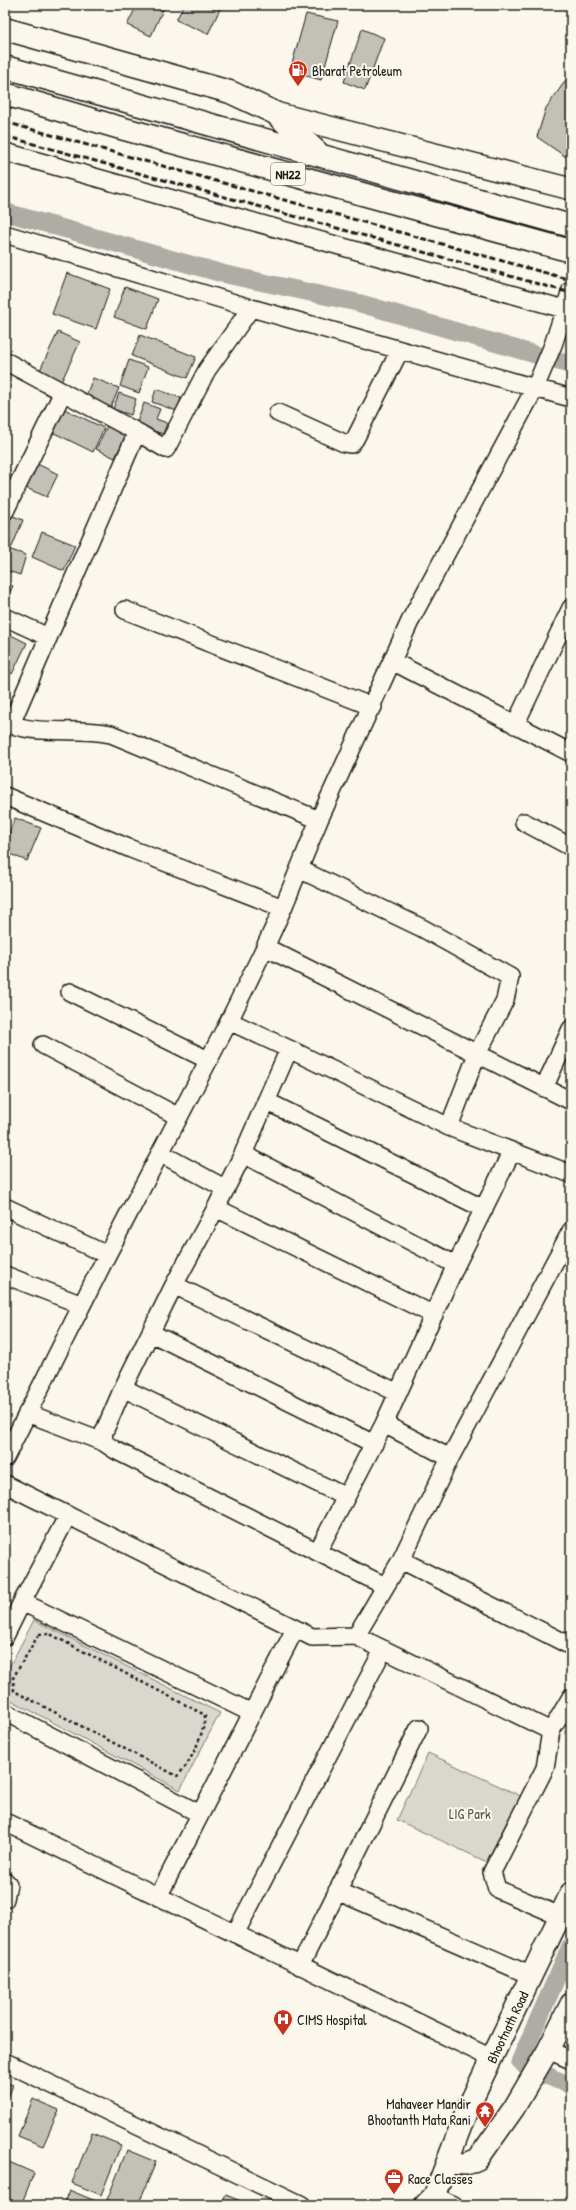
<svg xmlns="http://www.w3.org/2000/svg" width="576" height="2210" font-family="'Patrick Hand',sans-serif">
  <style>
    .green { fill: #dad7ce; stroke: #7b7a75 }
    .lines { fill: none; stroke-linecap: round; stroke-linejoin: round }
    .canal { stroke: #afaca5; stroke-width: 18 }
    .building { fill: #c3c0b8; stroke: #1c1c1c }
    .minor-casing { stroke: #1c1c1c; stroke-width: 20 }
    .tertiary-casing { stroke: #1c1c1c; stroke-width: 24 }
    .trunk-casing { stroke: #1c1c1c; stroke-width: 25 }
    .path { stroke: #1c1c1c; stroke-width: 2.5; stroke-dasharray: 3 3; stroke-linecap: butt }
    .minor { stroke: #fbf7ec; stroke-width: 17 }
    .tertiary { stroke: #fbf7ec; stroke-width: 21 }
    .trunk { stroke: #fbf7ec; stroke-width: 22 }
    .rail { stroke: #1c1c1c; stroke-width: 3; stroke-dasharray: 6 3; stroke-linecap: butt }
    .labels { text-anchor: middle; dominant-baseline: central; stroke-width: 4; stroke-linejoin: round; paint-order: stroke }
    .shield { fill: #fbf7ec; stroke: #5f5e5a; stroke-width: 1 }
    .shield-label { font-size: 13px; font-weight: bold; fill: #1c1c1c }
    .poi-label { font-size: 14px; fill: #1c1c1c; stroke: #fbf7ec; text-anchor: start }
    .park-label { font-size: 14px; fill: #555451; stroke: #fbf7ec }
    .street-label { font-size: 14px; fill: #1c1c1c; stroke: #fbf7ec }
  </style>
  <rect width="100%" height="100%" fill="#fbf7ec"/>
  <filter id="ink" filterUnits="userSpaceOnUse"><feTurbulence type="fractalNoise" baseFrequency=".025" numOctaves="2"/><feDisplacementMap in="SourceGraphic" scale="8" xChannelSelector="R" yChannelSelector="G"/><feConvolveMatrix kernelMatrix="1 2 1 2 8 2 1 2 1" color-interpolation-filters="sRGB"/></filter>
  <g filter="url(#ink)">
    <path class="green" d="M34,1620L220,1713L180,1790L7,1698L5,1675Z
      M428,1753L525,1798L489,1863L397,1820Z"/>
    <g class="lines">
      <path class="canal" d="M5,212L224,274L359,303L571,365
        M571,1945L520,2061L525,2066L571,2086"/>
    </g>
    <path class="building" d="M137,5H165L151,36L127,25Z
      M184,5H222L208,34L176,20Z
      M306,14L338,21L321,80L290,71Z
      M362,29L384,38L365,90L344,82Z
      M571,73V150L566,157L537,137L546,108Z
      M67,273L110,289L96,329L52,314Z
      M125,287L158,299L147,329L114,317Z
      M58,332L80,342L61,382L39,372Z
      M140,335L196,357L187,378L132,356Z
      M129,360L148,367L139,393L120,386Z
      M93,378L119,388L110,409L85,398Z
      M156,389L181,398L177,411L152,402Z
      M119,393L136,399L131,415L113,409Z
      M144,403L160,409L156,419L167,423L163,434L136,425Z
      M56,405L104,428L93,452L44,428Z
      M107,426L126,435L115,458L96,449Z
      M31,461L58,474L47,497L19,485Z
      M6,513L23,520L12,547L5,544Z
      M42,532L75,545L64,571L32,557Z
      M5,548L26,555L20,575L5,570Z
      M5,582L13,586L5,602Z
      M5,632L27,643L12,674L5,670Z
      M5,732L11,735L5,750Z
      M15,818L41,828L27,861L5,852V842Z
      M5,2082L13,2085L5,2105Z
      M33,2099L59,2110L43,2146L18,2136Z
      M92,2133L121,2145L101,2195L72,2183Z
      M127,2150L156,2162L138,2205H120L107,2200Z
      M9,2162L34,2173L21,2205L5,2203V2172Z
      M69,2190L98,2202L96,2205H63Z
      M226,2195L250,2205H221Z"/>
    <g class="lines">
      <defs>
        <path id="minor" d="M5,152L571,311
          M5,234L251,308
          M571,290L553,345L535,388L571,398
          M5,361L137,432
          M278,413L344,443L351,444L355,439L400,350
          M5,511L63,392
          M125,610L373,707
          M5,617L48,637
          M392,661L571,753
          M5,722C38,737 76,726 111,734L319,820
          M515,725L571,608
          M5,796L131,849L283,908
          M524,822L571,847
          M299,869L422,928L510,977L505,1000L477,1054L449,1127L289,1049L243,1154L216,1208L174,1285L123,1388L104,1432L103,1442L115,1450L385,1586
          M265,947L571,1101
          M70,992L208,1060
          M229,1021L289,1049
          M43,1045L179,1117
          M544,1088L571,1029
          M266,1101L484,1209
          M449,1127L571,1174
          M160,1153L226,1189
          M243,1154L456,1265
          M5,1207L107,1255
          M216,1208L434,1315
          M5,1275L82,1305
          M174,1285L398,1393
          M151,1333L374,1444
          M123,1388L346,1497
          M27,1413L103,1442
          M384,1424L450,1458
          M5,1458L107,1255L229,1021L265,947L283,908L319,820L412,617L535,388L251,308L207,370L166,449L137,432L11,724
          M5,1484L312,1637L356,1636L401,1560L571,1646
          M318,1551L384,1424L456,1265L512,1151
          M401,1560L450,1458L571,1231
          M22,1602L68,1515
          M5,1636L22,1602L252,1713
          M356,1636L551,1731
          M5,1712L200,1814
          M5,1822L491,2058
          M5,1881L8,1884L5,1899
          M337,1891L532,1976
          M158,1897L295,1629
          M560,1916L497,1889L492,1872L545,1768L551,1731L571,1697
          M235,1934L383,1650
          M300,1966L419,1728
          M548,2050L571,2060
          M5,2062L302,2205
          M434,2196L454,2205"/>
        <g id="tertiary">
          <path d="M275,113L571,189"/>
          <path d="M448,2163L466,2164L478,2159L514,2108L548,2050L571,2004"/>
          <path id="s1" d="M425,2205L434,2196L469,2105L571,1893"/>
        </g>
        <path id="trunk" d="M5,29L230,92L275,113L317,152
          M5,67L571,226
          M5,94L117,127L571,251"/>
      </defs>
      <use href="#minor" class="minor-casing"/>
      <use href="#tertiary" class="tertiary-casing"/>
      <use href="#trunk" class="trunk-casing"/>
      <path class="path" d="M39,1634H50L205,1715C204,1734 191,1763 177,1776L14,1691L13,1678Z"/>
      <use href="#minor" class="minor"/>
      <use href="#tertiary" class="tertiary"/>
      <use href="#trunk" class="trunk"/>
      <path class="rail" d="M5,122L571,280
        M5,136L571,293"/>
    </g>
  </g>
  <defs>
    <symbol id="fuel-pin" viewBox="-11 -11 22 30"><path d="M0 17L-7.5 6A9.5 9.5 0 1 1 7.5 6Z" fill="#c8321e" stroke="#fbf7ec"/><path d="M-5.5-6h7V0h2V4h1.3V-2.5L3-4.5l.8-.8L6-3V5H2.5V1h-1V6h-7ZM-4.2-4.7v3.2H.2V-4.7Z" fill="#fff"/></symbol>
    <symbol id="hospital-pin" viewBox="-11 -11 22 30"><path d="M0 17L-7.5 6A9.5 9.5 0 1 1 7.5 6Z" fill="#c8321e" stroke="#fbf7ec"/><path d="M-5-5h3v3.5h4V-5h3V5h-3V1.5h-4V5h-3Z" fill="#fff"/></symbol>
    <symbol id="temple-pin" viewBox="-11 -11 22 30"><path d="M0 17L-7.5 6A9.5 9.5 0 1 1 7.5 6Z" fill="#c8321e" stroke="#fbf7ec"/><path d="M0-6L5-2H3V0L6.5 2.5H4V6H1.5V3h-3V6H-4V2.5H-6.5L-3 0V-2H-5Z" fill="#fff"/></symbol>
    <symbol id="office-pin" viewBox="-11 -11 22 30"><path d="M0 17L-7.5 6A9.5 9.5 0 1 1 7.5 6Z" fill="#c8321e" stroke="#fbf7ec"/><path d="M-6-3h4V-5.5h4V-3h4V5H-6ZM-1-4.5V-3h2v-1.5ZM-6 0V1H6V0Z" fill="#fff"/></symbol>
  </defs>
  <g fill-rule="evenodd">
    <use href="#fuel-pin" x="287" y="59" width="22" height="30"/>
    <use href="#hospital-pin" x="272" y="2008" width="22" height="30"/>
    <use href="#temple-pin" x="474" y="2100" width="22" height="30"/>
    <use href="#office-pin" x="383" y="2167" width="22" height="30"/>
  </g>
  <g class="labels">
    <rect class="shield" x="271" y="163" width="34" height="22" rx="3"/>
    <g class="shield-label">
      <text x="288" y="174">NH22</text>
    </g>
    <g class="poi-label">
      <text x="312" y="70">Bharat Petroleum</text>
      <text x="297" y="2019">CIMS Hospital</text>
      <text x="471" y="2103" text-anchor="end">Mahaveer Mandir<tspan x="471" dy="16">Bhootanth Mata Rani</tspan></text>
      <text x="408" y="2178">Race Classes</text>
    </g>
    <g class="park-label">
      <text x="470" y="1813">LIG Park</text>
    </g>
    <g class="street-label">
      <text stroke="none"><textPath href="#s1" startOffset="197">Bhootnath Road</textPath></text>
    </g>
  </g>
  <rect width="576" height="2210" fill="none" stroke="#fbf7ec" stroke-width="20"/>
  <rect x="10" y="10" width="556" height="2190" fill="none" stroke="#1c1c1c" stroke-width="1.5" filter="url(#ink)"/>
</svg>
